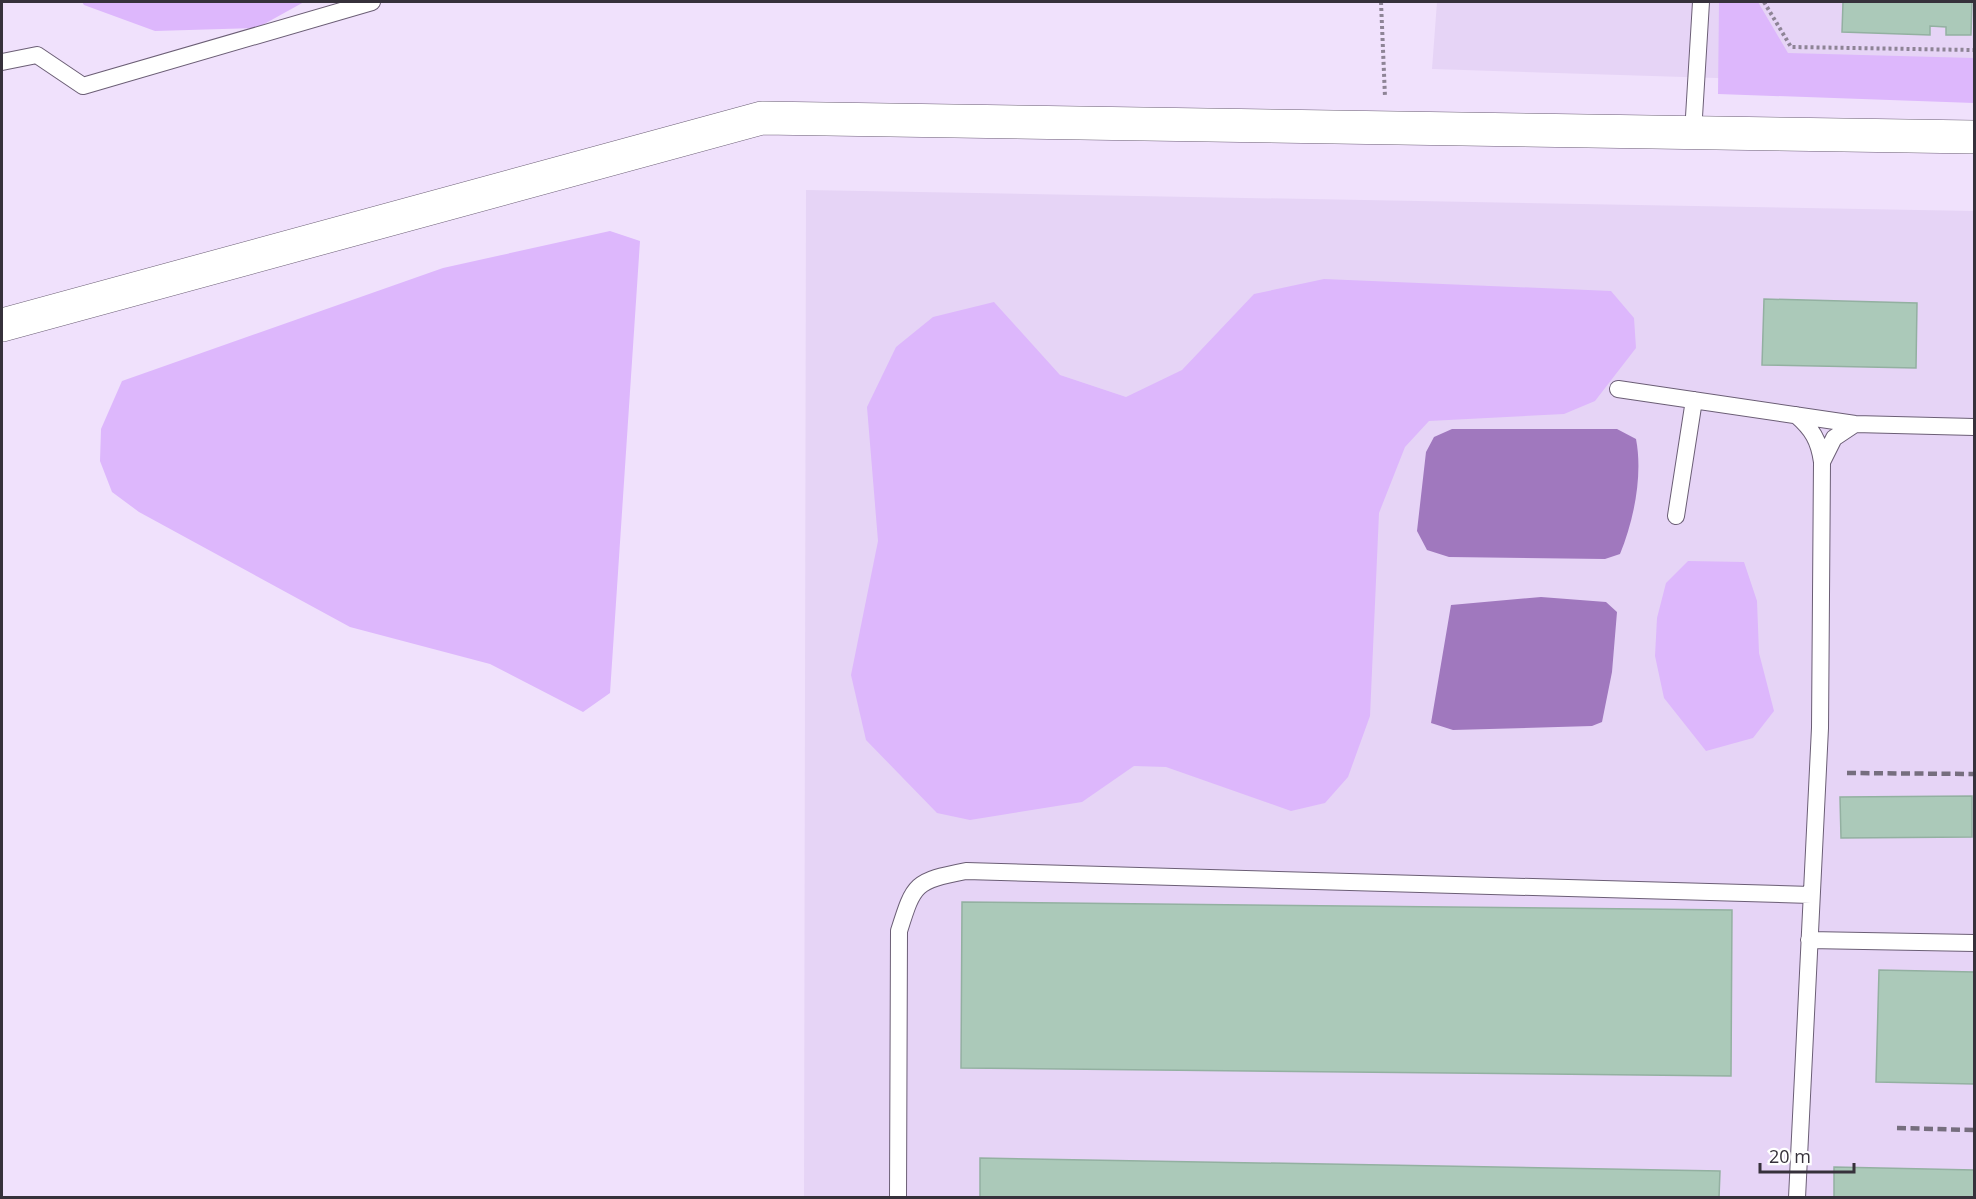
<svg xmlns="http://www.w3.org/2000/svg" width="1976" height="1199" font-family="'Open Sans',sans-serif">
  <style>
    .built { fill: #e6d4f6 }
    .green { fill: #ddb7fc }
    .water { fill: #a078be }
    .building { fill: #abc9b9; stroke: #93b0a1; stroke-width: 1.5 }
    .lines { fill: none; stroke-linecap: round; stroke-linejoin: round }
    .service-casing { stroke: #6b5e75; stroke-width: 18 }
    .minor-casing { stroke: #6b5e75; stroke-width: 34 }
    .path { stroke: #8e8496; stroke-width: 4; stroke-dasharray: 3 3; stroke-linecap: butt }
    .service { stroke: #fff; stroke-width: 16 }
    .minor { stroke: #fff; stroke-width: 33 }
    .rail { stroke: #766e7e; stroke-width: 4.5; stroke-dasharray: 9 4.5; stroke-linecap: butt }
  </style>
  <rect width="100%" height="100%" fill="#f0e1fc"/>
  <path class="built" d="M1437,2H1974V86L1432,69Z
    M806,190L1974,211V1197L804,1198Z"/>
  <path class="green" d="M82,2H304L257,28L155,31L84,5Z
    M1719,2H1758L1788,53L1974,58V103L1718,94Z
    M610,231L640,241L610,693L583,712L490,664L350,627L139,512L112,492L100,461L101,429L122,381L443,268Z
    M1324,279L1611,291L1634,318L1636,348L1595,401L1564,414L1429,421L1405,447L1379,513L1370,716L1348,777L1325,803L1291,811L1166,767L1134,766L1082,802L970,820L937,813L866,740L851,675L878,541L867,407L896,347L933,317L994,302L1060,375L1126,397L1182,370L1254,294Z
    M1688,561L1744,562L1757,601L1759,653L1774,711L1753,738L1706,751L1664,698L1655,656L1657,618L1666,583Z"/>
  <path class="water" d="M1452,429H1617L1636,439C1643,475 1634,520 1620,554L1605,559L1449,557L1427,550L1417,531L1426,452L1434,437Z
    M1541,597L1606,602L1617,612L1612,672L1602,722L1592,726L1453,730L1431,723L1451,605Z"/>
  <path class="building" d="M1843,2H1972L1971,35H1946V27L1930,26V35L1842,32Z
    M1764,299L1917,303L1916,368L1762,365Z
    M1972,796V837L1841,838L1840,797Z
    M962,902L1732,910L1731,1076L961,1068Z
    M1879,970L1974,972V1084L1876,1082Z
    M980,1158L1720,1171L1719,1198H980Z
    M1834,1167L1974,1170V1198H1834Z"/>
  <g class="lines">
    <defs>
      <path id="service" d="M2,62L37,55L83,86L372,2
        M1693,133L1701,2
        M1618,389L1855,424L1974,427
        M1796,415C1812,429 1819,440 1822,462
        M1676,516L1694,400
        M1809,940L1974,943
        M898,1198L899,931C914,883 915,881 966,871L1811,895
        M1797,1198L1820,728L1822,462L1834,438L1855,424"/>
      <path id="minor" d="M2,325L762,118L1974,137"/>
    </defs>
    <use href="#service" class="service-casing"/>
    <use href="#minor" class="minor-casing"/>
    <path class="path" d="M1381,2L1385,97
      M1764,2L1791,47L1974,50"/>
    <use href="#service" class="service"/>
    <use href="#minor" class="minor"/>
    <path class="rail" d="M1847,773L1974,774
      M1897,1128L1974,1130"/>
  </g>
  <rect width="1976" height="1199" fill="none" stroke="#36313b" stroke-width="6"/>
  <path d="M1760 1163v9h94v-9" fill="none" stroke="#36313b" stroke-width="3"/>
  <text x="1769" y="1163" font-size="18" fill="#36313b" stroke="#ffffff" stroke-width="4.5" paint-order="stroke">20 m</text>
</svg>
